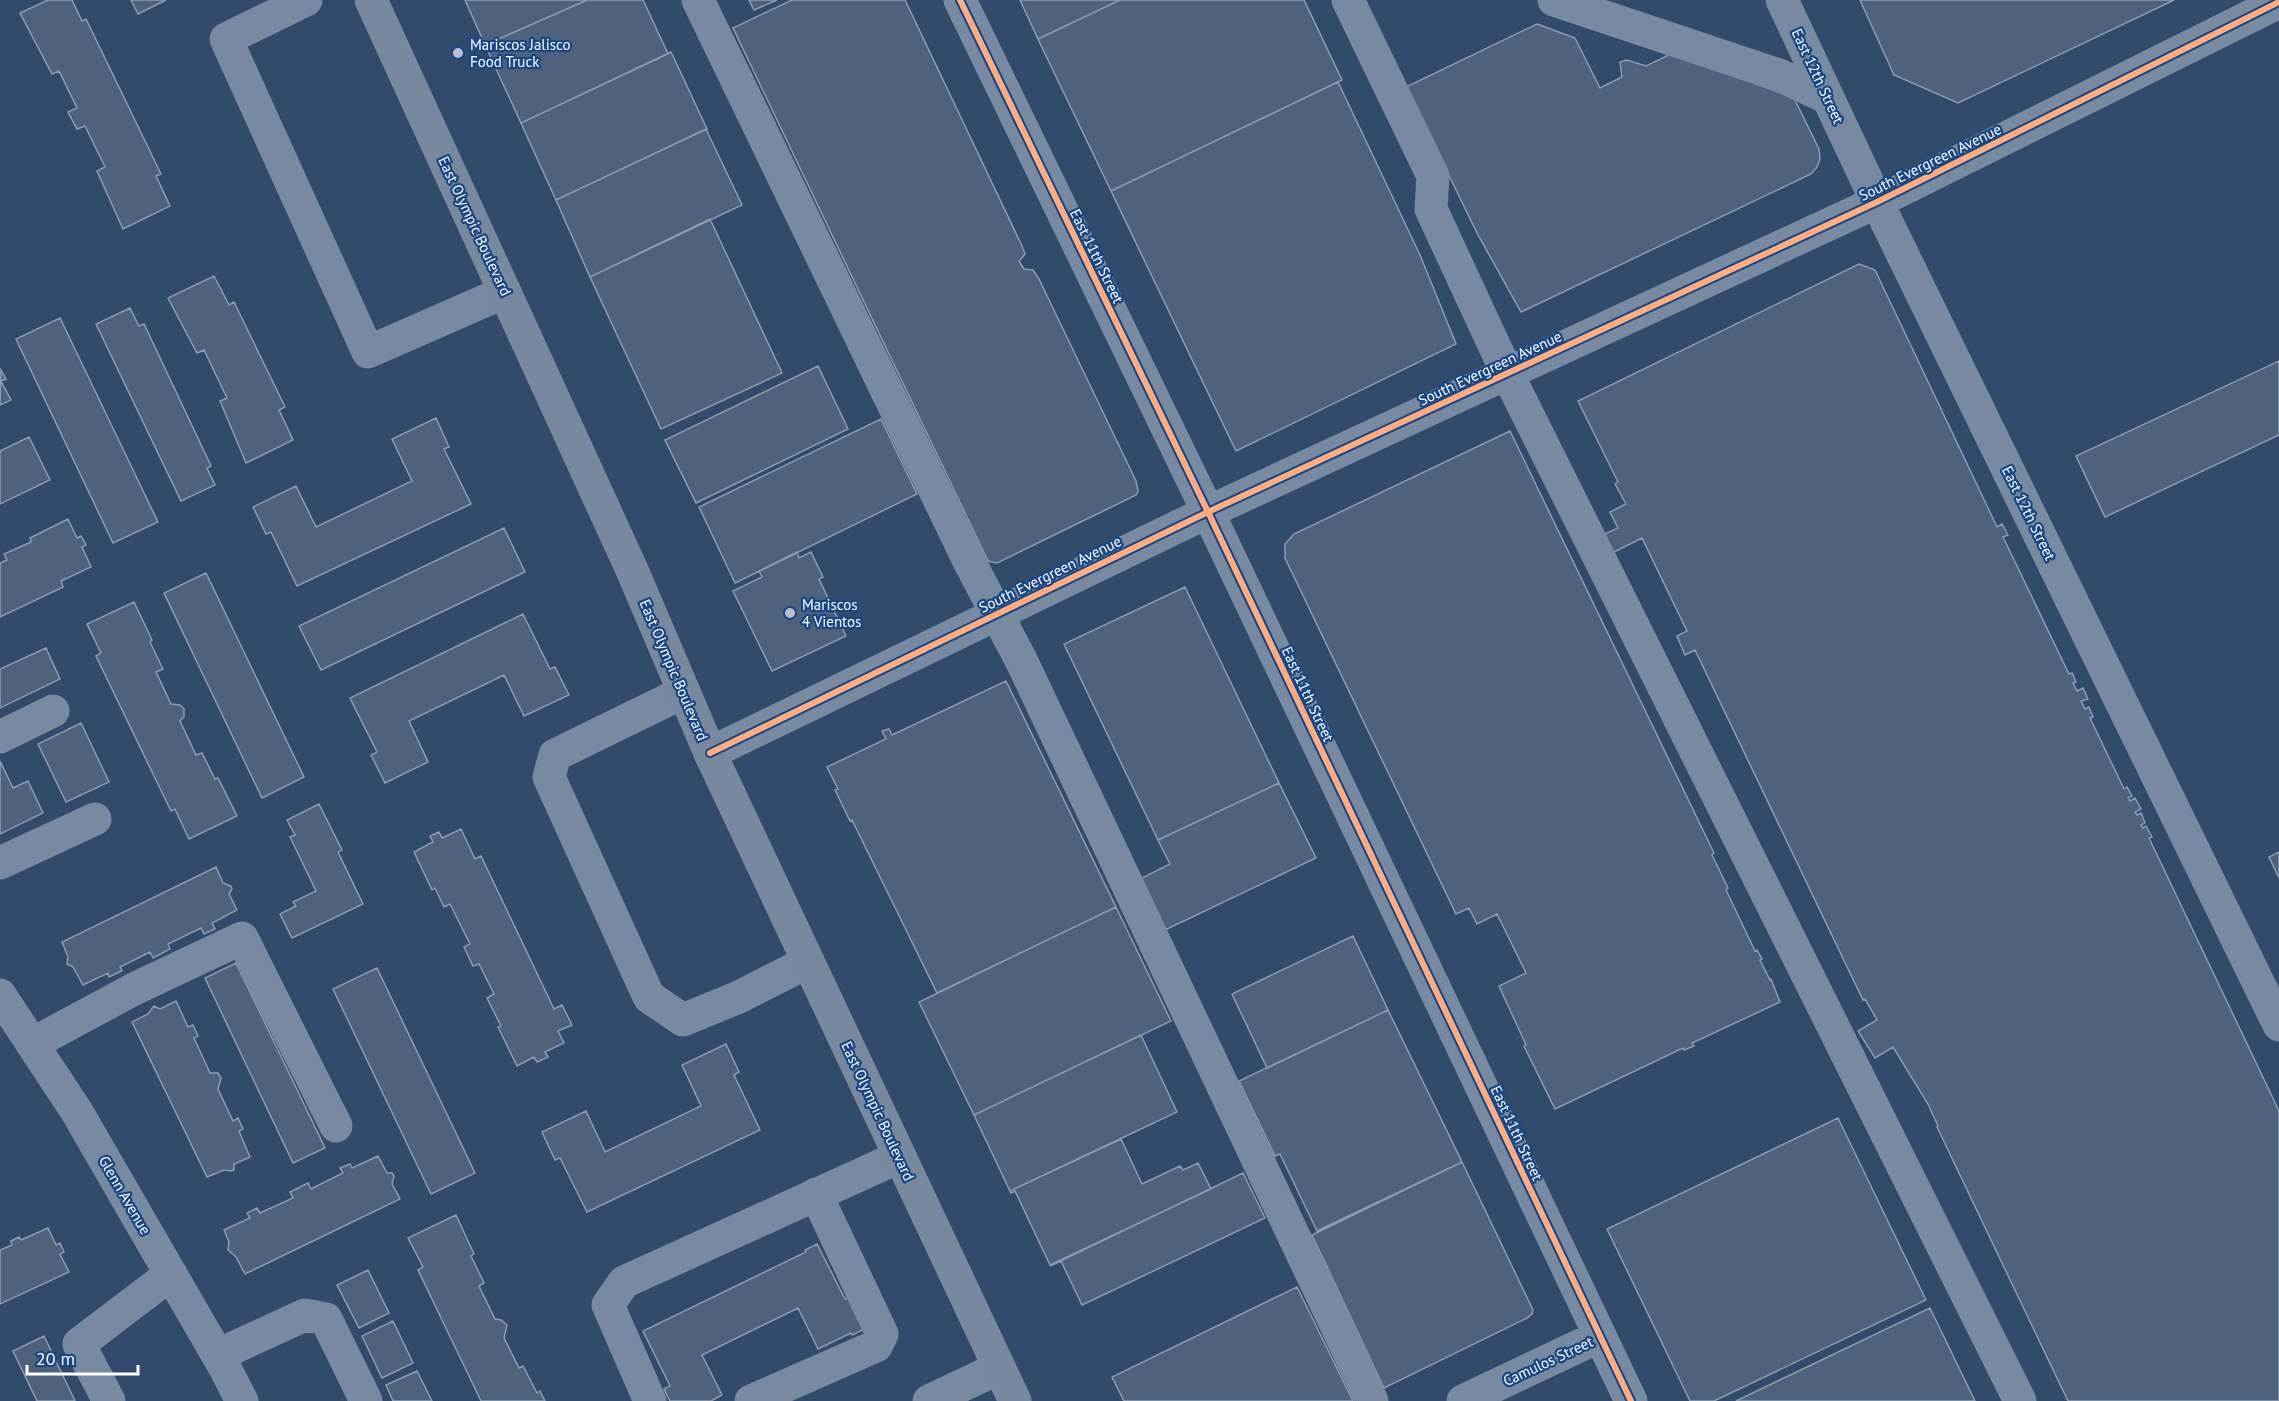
<svg xmlns="http://www.w3.org/2000/svg" width="2279" height="1401" font-family="'PT Sans',sans-serif">
  <style>
    .building { fill: #4e627d; stroke: #8c9bb0; stroke-width: 1.5 }
    .lines { fill: none; stroke-linecap: round; stroke-linejoin: round }
    .minor { stroke: #788aa2; stroke-width: 33 }
    .major { stroke: #78889f; stroke-width: 33 }
    .cycleway-casing { stroke: #194685; stroke-width: 10 }
    .cycleway { stroke: #ffac80; stroke-width: 6 }
    .poi-dot { fill: #b7c0cc; stroke: #194685; stroke-width: 2 }
    .labels { text-anchor: middle; dominant-baseline: central; stroke-width: 4.5; stroke-linejoin: round; paint-order: stroke }
    .poi-label { font-size: 15px; fill: #fff; stroke: #194685; text-anchor: start }
    .street-label { font-size: 15px; fill: #fff; stroke: #194685 }
  </style>
  <rect width="100%" height="100%" fill="#324a6c"/>
  <path class="building" d="M48,0H72L82,21L86,19L161,174L156,176L170,206L123,229L97,171L105,167L85,126L77,129L68,112L77,108L59,71L52,74L20,13Z
    M131,0H166L138,14Z
    M465,0H585V1L485,45Z
    M587,0H643L668,54L521,123L485,45Z
    M749,0H777L754,10Z
    M792,0H905L1022,246L1025,254L1019,261L1024,269L1033,270L1039,279L1136,481L1138,491L1136,495L997,563L988,561L733,28Z
    M1020,0H1120L1038,39Z
    M1120,0H1304L1342,80L1111,191L1038,39Z
    M1860,0H2174L1958,103L1894,75Z
    M1537,24L1575,38L1600,88L1622,77L1620,62L1627,60L1646,66L1673,53L1794,98L1819,149L1820,159L1817,167L1811,174L1521,312L1477,233L1406,87Z
    M671,52L707,129L556,200L521,123Z
    M1338,82L1420,255L1456,344L1236,451L1111,191Z
    M706,129L742,205L590,277L556,200Z
    M710,219L782,373L661,429L590,277Z
    M1859,264L1875,270L1997,527L2002,524L2008,535L2003,537L2069,674L2072,673L2076,682L2073,683L2077,691L2083,688L2088,699L2081,701L2085,709L2089,707L2093,717L2090,718L2124,789L2127,787L2132,796L2128,798L2130,801L2135,798L2141,809L2135,812L2137,815L2141,813L2145,823L2141,825L2143,828L2146,826L2152,837L2149,838L2279,1111V1401H2068L1937,1127L1938,1126L1928,1104L1893,1047L1875,1058L1858,1031L1877,1020L1865,999L1863,1000L1695,650L1685,655L1677,636L1687,631L1642,538L1612,553L1602,535L1618,528L1610,512L1626,504L1615,484L1618,482L1578,401Z
    M214,276L229,305L234,302L285,407L279,410L293,440L246,463L220,401L227,398L204,350L197,353L168,298Z
    M130,308L139,326L144,324L211,466L207,468L215,485L181,501L96,324Z
    M60,318L158,522L113,543L16,339Z
    M2279,361V435L2105,517L2076,456Z
    M818,366L848,429L696,503L665,440Z
    M1,370L6,379L1,381L11,400L0,405Z
    M436,418L449,447L444,449L471,504L297,586L271,532L266,534L253,507L296,486L316,527L412,481L392,439Z
    M881,419L917,494L735,583L699,507Z
    M1510,431L1714,853L1712,855L1728,888L1726,890L1755,951L1757,950L1762,959L1760,960L1770,980L1771,979L1780,1002L1692,1043L1694,1046L1684,1050L1683,1048L1555,1109L1524,1046L1526,1045L1499,986L1526,973L1497,914L1477,924L1469,908L1456,914L1285,558V544L1294,534Z
    M29,437L50,480L0,504V451Z
    M68,519L77,538L81,536L86,545L82,547L91,567L61,581L63,587L0,617V563L7,560L4,554L31,542L30,538Z
    M504,528L525,572L321,670L299,626Z
    M797,552L799,558L811,552L823,577L819,579L846,636L772,671L733,591L762,577L759,571Z
    M206,573L304,777L262,798L164,593Z
    M1185,587L1279,783L1158,840L1064,644Z
    M134,602L152,640L150,642L163,669L156,672L171,704L180,705L184,709V717L180,721L196,755L202,753L215,779L218,778L237,816L189,839L175,809L171,811L96,656L101,653L87,624Z
    M523,614L550,669L555,667L569,695L524,716L504,675L409,721L428,762L385,783L371,755L377,752L350,698Z
    M46,648L60,679L0,708V669Z
    M1006,681L1116,907L937,993L852,820L850,821L835,790L838,789L827,767L886,739L882,731L889,729L892,735Z
    M81,723L109,782L66,802L38,744Z
    M0,761L13,788L28,781L43,813L0,834Z
    M1279,783L1316,858L1165,930L1140,879L1170,864L1158,840Z
    M319,804L342,850L338,852L363,904L292,938L280,914L296,906L293,902L316,891L290,837L295,835L287,820Z
    M461,829L475,859L481,856L554,1009L562,1005L572,1025L558,1031L564,1043L545,1052L548,1057L537,1062L534,1057L517,1066L498,1027L501,1026L487,998L494,994L479,964L473,966L464,947L470,944L450,904L444,907L435,888L432,890L414,852L433,842L430,836L439,832L442,838Z
    M2279,852V878L2269,857Z
    M216,867L223,883L231,886L232,889L229,894L237,910L212,923L215,929L204,934L201,928L168,944L170,949L153,958L150,952L120,967L122,971L109,977L108,973L83,985L73,967L67,964L68,957L62,942Z
    M1116,907L1171,1021L974,1115L919,1002Z
    M1353,936L1388,1010L1267,1068L1232,994Z
    M236,963L325,1148L293,1163L205,978Z
    M377,968L475,1173L431,1194L333,989Z
    M176,1001L188,1027L193,1025L198,1036L194,1038L210,1073H218L221,1078L218,1089L233,1121L238,1118L243,1129L239,1131L250,1157L234,1164V1170L231,1171L224,1170L207,1177L132,1022L148,1014L154,1006L160,1009Z
    M1388,1010L1462,1162L1317,1231L1280,1154L1275,1156L1239,1081Z
    M1141,1035L1177,1112L1010,1191L974,1115Z
    M726,1044L739,1072L734,1075L760,1130L587,1212L560,1158L555,1160L542,1132L586,1111L605,1152L701,1106L682,1065Z
    M1838,1118L1926,1300L1714,1401H1690L1607,1229Z
    M1121,1139L1142,1184L1180,1166L1183,1170L1198,1163L1211,1189L1050,1265L1015,1191L1011,1193L1010,1191Z
    M378,1156L387,1173H392L394,1176L392,1184L400,1199L245,1274L236,1257L228,1250L229,1242L224,1230L250,1218L247,1213L257,1208L260,1213L293,1198L290,1192L308,1183L311,1189L343,1173L340,1168L350,1164L352,1168Z
    M1462,1162L1533,1310L1532,1314L1527,1318L1384,1388L1312,1235Z
    M1243,1173L1265,1218L1082,1305L1061,1261L1050,1266Z
    M456,1215L474,1254L471,1256L484,1283L479,1286L495,1319L501,1320L507,1325L504,1338L519,1368L523,1366L537,1393L540,1391L545,1401H481L418,1270L423,1267L408,1238Z
    M48,1228L56,1245L60,1243L64,1252L60,1254L69,1272L0,1304V1250L12,1245L11,1241L19,1237L21,1240Z
    M817,1244L845,1299L850,1297L865,1329L852,1335L851,1333L818,1349L798,1308L702,1355L722,1395L711,1401H670L664,1389L670,1386L643,1331L806,1252L805,1250Z
    M368,1270L389,1313L359,1328L337,1285Z
    M1297,1287L1353,1401H1124L1112,1377Z
    M1930,1308L1975,1401H1736Z
    M393,1321L413,1363L382,1378L362,1336Z
    M44,1336L75,1401H37L13,1351Z
    M417,1371L432,1401H393L386,1385Z"/>
  <g class="lines">
    <path class="minor" d="M306,0L226,39L368,352L505,292
      M698,0L969,561L1022,662L1372,1401
      M960,0L1208,512L1631,1401
      M1348,0L1433,176L1431,209L1507,373L2020,1401
      M1554,0L1779,75L1828,98
      M1782,0L1877,202L2279,1025
      M684,692L555,755L549,777L649,997L683,1020L739,997L808,962
      M0,737L53,711
      M710,753L1208,512L1877,202L2279,2
      M0,863L95,819
      M0,995L77,1112L225,1368L242,1401
      M32,1044L134,989L242,938L336,1126
      M218,1355L305,1315L326,1319L366,1401
      M109,1401L79,1344L171,1274
      M650,1401L608,1305L624,1282L899,1157
      M751,1401L876,1346L882,1334L816,1194
      M929,1401L999,1368
      M1463,1401L1600,1336"/>
    <path class="major" d="M371,0L632,570L710,753L1015,1401"/>
    <defs>
      <path id="cycleway" d="M960,0L1208,512L1631,1401
        M710,753L1208,512L1877,202L2279,2"/>
    </defs>
    <use href="#cycleway" class="cycleway-casing"/>
    <use href="#cycleway" class="cycleway"/>
  </g>
  <g class="poi-dot">
    <circle cx="458" cy="53" r="6"/>
    <circle cx="790" cy="613" r="6"/>
  </g>
  <g class="labels">
    <g class="poi-label">
      <text x="470" y="44">Mariscos Jalisco<tspan x="470" dy="17">Food Truck</tspan></text>
      <text x="802" y="604">Mariscos<tspan x="802" dy="17">4 Vientos</tspan></text>
    </g>
    <g class="street-label">
      <text transform="translate(1818 76) rotate(65)">East 12th Street</text>
      <text transform="translate(1930 162) rotate(-26)">South Evergreen Avenue</text>
      <text transform="translate(475 226) rotate(65)">East Olympic Boulevard</text>
      <text transform="translate(1097 256) rotate(64)">East 11th Street</text>
      <text transform="translate(1490 368) rotate(-25)">South Evergreen Avenue</text>
      <text transform="translate(2029 513) rotate(64)">East 12th Street</text>
      <text transform="translate(1050 574) rotate(-26)">South Evergreen Avenue</text>
      <text transform="translate(674 670) rotate(67)">East Olympic Boulevard</text>
      <text transform="translate(1308 694) rotate(65)">East 11th Street</text>
      <text transform="translate(878 1111) rotate(65)">East Olympic Boulevard</text>
      <text transform="translate(1517 1133) rotate(65)">East 11th Street</text>
      <text transform="translate(125 1195) rotate(60)">Glenn Avenue</text>
      <text transform="translate(1548 1361) rotate(-25)">Camulos Street</text>
    </g>
  </g>
  <path d="M27 1365v9h111v-9" fill="none" stroke="#ffffff" stroke-width="3"/>
  <text x="36" y="1365" font-size="18" fill="#ffffff" stroke="#194685" stroke-width="4.5" paint-order="stroke">20 m</text>
</svg>
